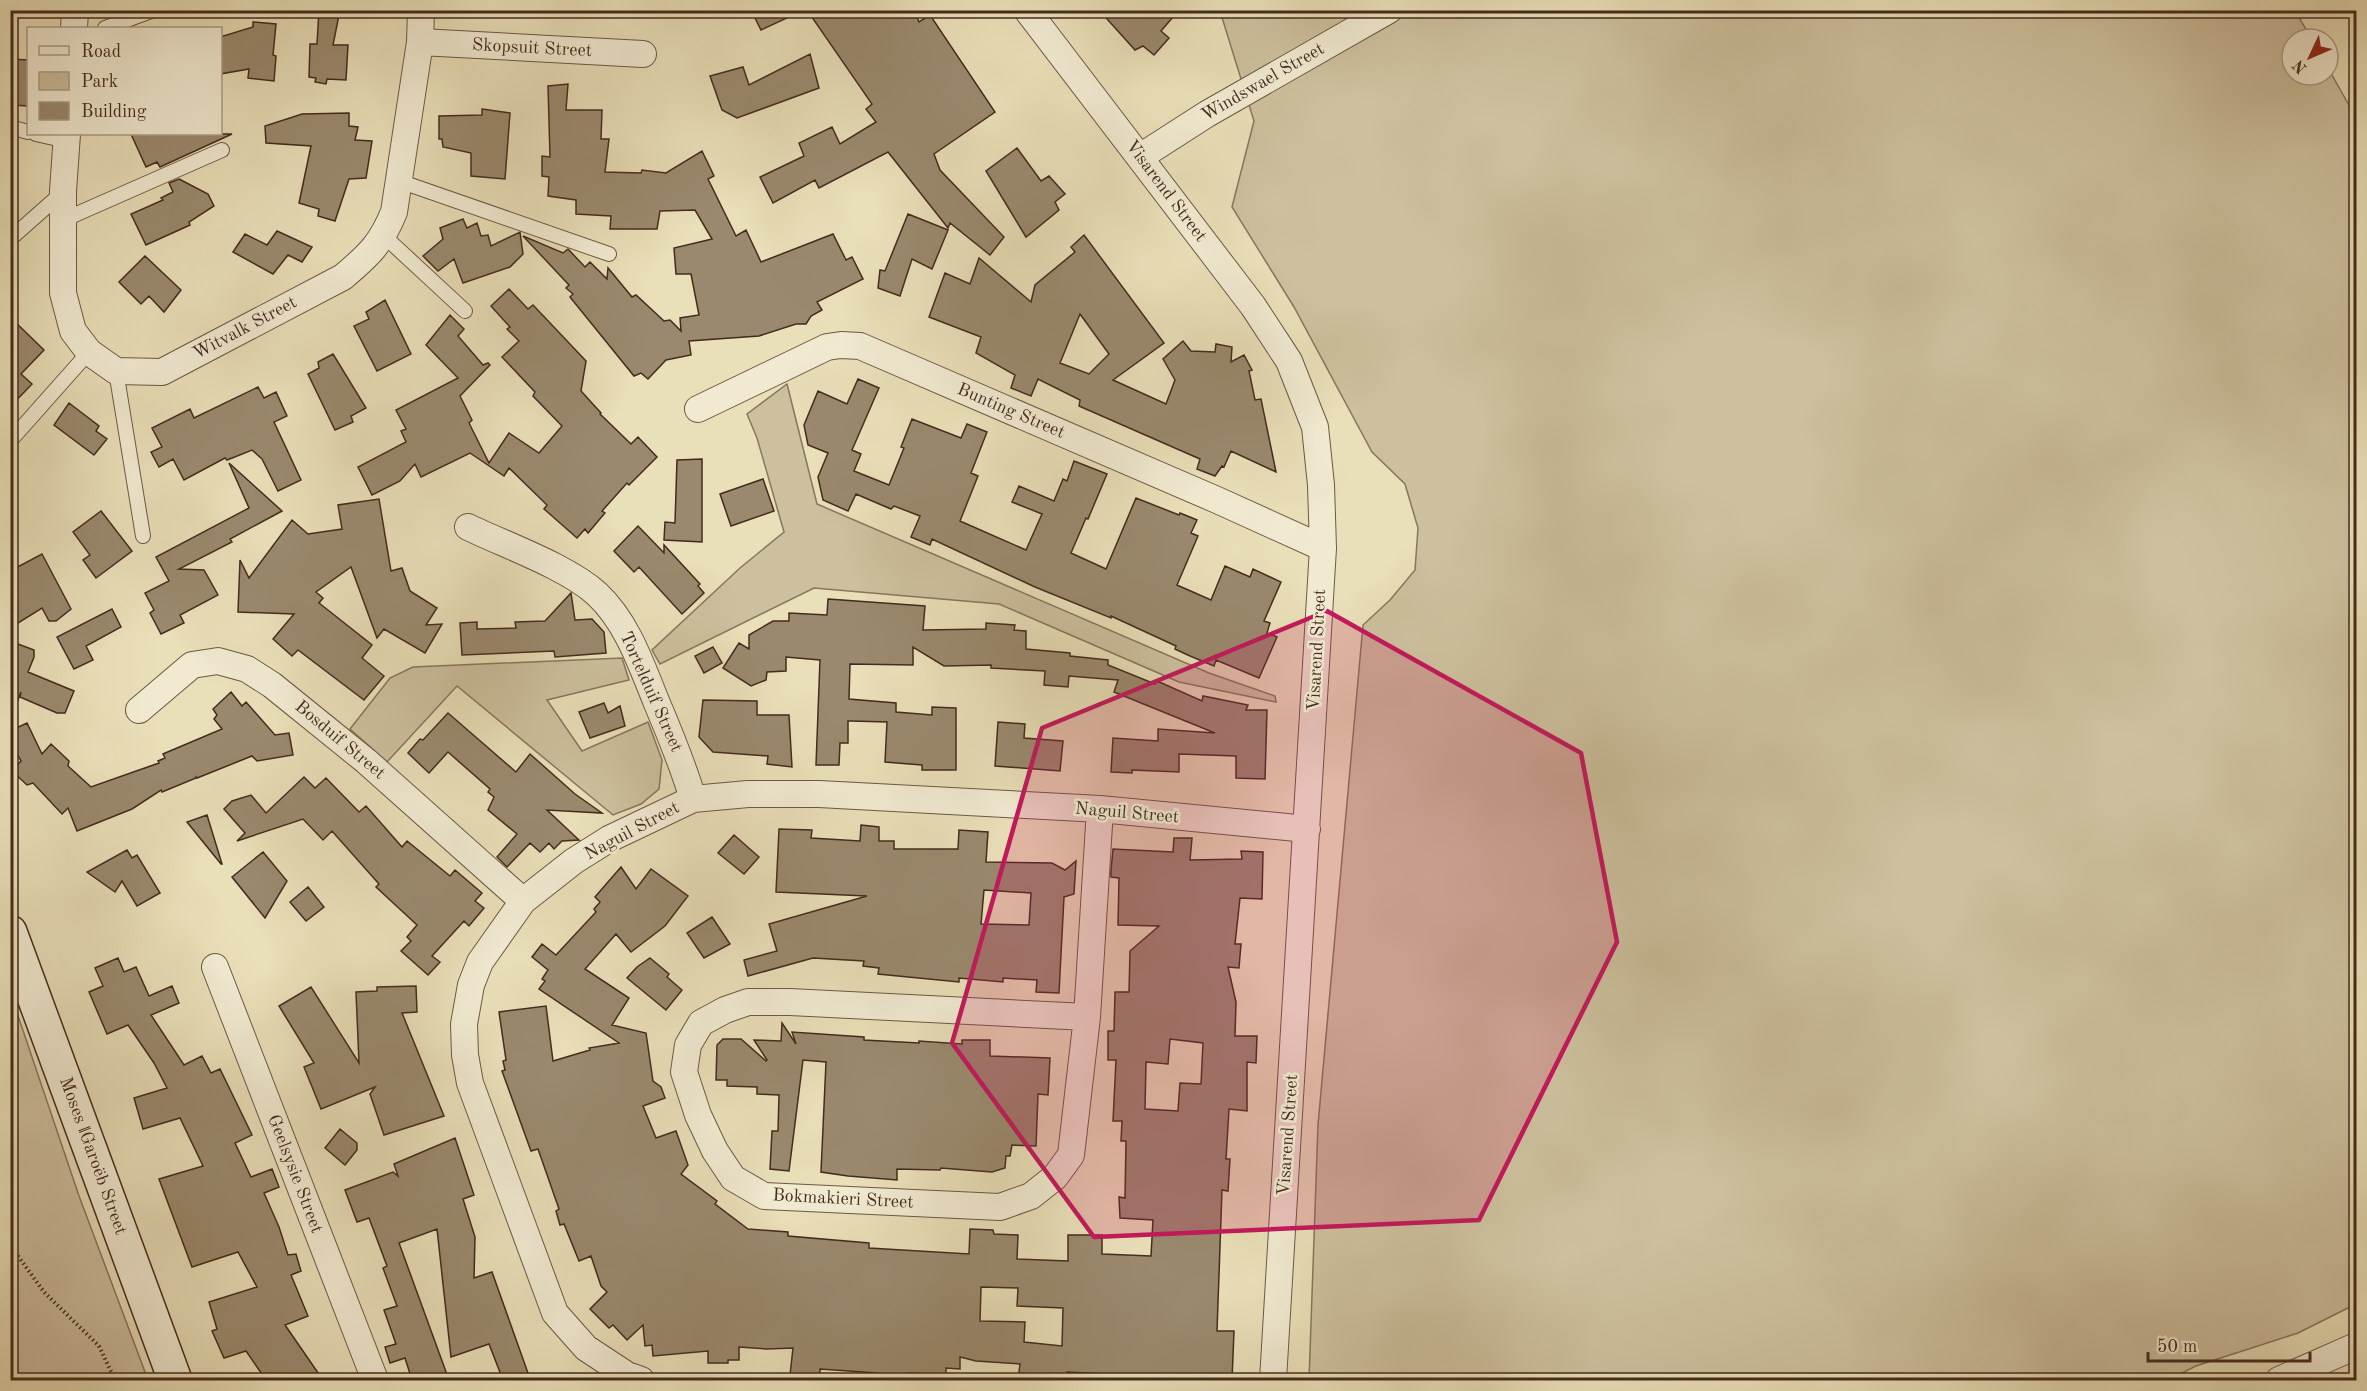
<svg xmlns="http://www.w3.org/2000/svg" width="2367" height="1391" font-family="'Old Standard TT',serif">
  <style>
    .green { fill: #cdc09e; stroke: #88765e; stroke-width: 1.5 }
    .building { fill: #9a896e; stroke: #442b1d; stroke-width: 1.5; fill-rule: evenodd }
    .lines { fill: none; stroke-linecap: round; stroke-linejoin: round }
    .service-casing { stroke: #6d5844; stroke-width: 16 }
    .minor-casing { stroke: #6d5844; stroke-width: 28 }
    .secondary-casing { stroke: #442b1d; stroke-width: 36 }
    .path { stroke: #442b1d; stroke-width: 4; stroke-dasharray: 1.5 3; stroke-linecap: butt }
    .service { stroke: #f1ead1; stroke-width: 14 }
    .minor { stroke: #f1ead1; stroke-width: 26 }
    .secondary { stroke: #f1ead1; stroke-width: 33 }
    .marked { fill: #c2185b; fill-opacity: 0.2; stroke: #c2185b; stroke-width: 4.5; stroke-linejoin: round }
    .labels { text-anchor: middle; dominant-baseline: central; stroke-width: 5; stroke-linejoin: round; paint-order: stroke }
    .street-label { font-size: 18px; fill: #442b1d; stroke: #f1ead1 }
  </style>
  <rect width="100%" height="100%" fill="#e9dfb8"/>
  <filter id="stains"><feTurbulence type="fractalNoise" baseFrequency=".00333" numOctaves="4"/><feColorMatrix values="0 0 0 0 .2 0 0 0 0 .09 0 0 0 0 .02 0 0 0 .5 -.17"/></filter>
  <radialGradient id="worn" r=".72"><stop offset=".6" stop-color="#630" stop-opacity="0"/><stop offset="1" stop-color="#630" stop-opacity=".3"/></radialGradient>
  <path class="green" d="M1220,11H2295L2312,39H2292V75H2328V68L2350,107L2356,132V1304L2298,1333L2196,1366L2168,1380H1309L1318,1125L1363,625L1390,600L1415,570L1418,528L1405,484L1372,452L1294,307L1232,207L1254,121Z
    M787,384L817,504L1209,673L1275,696L1276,702L1179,682L999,604L814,588L660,664L652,650L740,568L784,532L757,438L747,414Z
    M622,658L629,680L547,700L582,751L648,722L662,760L659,789L641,804L613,815L457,686L387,762L350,729L390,678L413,667Z
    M10,992L79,1196L148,1380H15L10,1366Z"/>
  <path class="building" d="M319,10H340L333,45H348L346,80L327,79L326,84L315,82L316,78L309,77L310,44H317Z
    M751,10H804L761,30Z
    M807,10H914L919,22L930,15L995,112L934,154L940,170L1004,237L990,255L950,223L948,228L888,152L819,188L815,180L773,203L760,177L804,156L799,143L832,127L840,144L876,122L866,109L872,104Z
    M1099,10H1179L1161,31L1169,38L1154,55L1143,46L1135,50Z
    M253,22L276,24L273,55L276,56L274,81L248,78L249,69L220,74V37L253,27Z
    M810,54L819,88L737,118L722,110L710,76L743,67L749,85Z
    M10,59L28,60V106L10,105Z
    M568,84L566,110H602L601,139H609L605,172L641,173L642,170L666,173L702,151L714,176L708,179L736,236L746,230L761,262L833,234L846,260L852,257L863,279L817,302L822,310L811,316L806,324H796L759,336L689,341L691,355L666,360L648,379L641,373L634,376L570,297L573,294L566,288L569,285L523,236L563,253L568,249L585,267L590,262L607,279L608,268L632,297L636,295L664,321L670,320L681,331L680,318L699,315L691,274H676L674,248L712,239L695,210L660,211L657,229H610L611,216L576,214V200L548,196L549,177L542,176V156L550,157L548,86Z
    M482,109L510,113L505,179L471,176V153L443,147L442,139H439V116L482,115Z
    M349,113V126L358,127L355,140L372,141L366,178L349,179L335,221L318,216L319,209L299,203L311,146L266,143L265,126L302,114Z
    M131,134H232L160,167L157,162L146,167Z
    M1017,148L1041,181L1049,176L1065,194L1055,202L1059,210L1026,237L986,171Z
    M179,179L208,194L214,206L189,222L190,225L146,245L131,214L163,200L161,198L173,192L169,183Z
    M908,214L948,230L932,269L912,259L900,296L878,288L880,270L885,271Z
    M463,219L467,228L477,223L481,236L488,235L491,246L520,232L523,254L510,267L463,283L454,259L438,271L423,256L443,239L440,228Z
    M277,231L312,247L302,262L288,255L273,274L233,252L245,234L267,245Z
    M1084,235L1164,343L1113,380L1166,404L1175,380L1163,359L1183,341L1191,351L1215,352L1216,344L1232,347L1231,362L1244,355L1252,370L1249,371L1255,400L1261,399L1276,472L1231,451L1224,467L1222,466L1215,476L1197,469L1200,459L1079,406L1080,400L1038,379L1031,396L1011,388L1015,375L976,353L981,337L929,317L945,273L970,284L979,258L1031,302L1035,285L1075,252L1071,247ZM1080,314L1109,354L1089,374L1060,363Z
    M145,256L181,290L164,312L149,296L141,304L119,282Z
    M509,289L528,309L533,305L586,361L581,391L601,413L600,414L631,444L638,437L657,457L629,485L627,483L602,511L605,513L588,533L585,529L577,538L544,509L547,505L509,468L504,476L470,453L421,477L415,464L400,481L372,495L358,467L406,442L401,431L406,429L396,410L458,378L426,345L450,315L464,329L458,336L483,365L488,363L490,365L460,396L472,420L469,423L489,463L509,433L539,453L562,426L533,396L535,392L502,357L519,341L507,329L510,327L491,306Z
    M385,300L411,354L377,371L354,326L369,319L366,312Z
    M10,317L44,350L21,374L32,384L10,407Z
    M333,354L366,408L351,416L353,422L335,430L308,374L319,368L318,362Z
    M858,379L879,388L852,450L861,454L854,471L889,485L904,448L901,447L912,419L961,438L967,424L987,432L971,473L978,476L960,521L1026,550L1042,514L1012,502L1019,486L1054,501L1063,479L1067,481L1074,461L1107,474L1088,519L1086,518L1071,553L1106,569L1136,498L1179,515L1180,513L1197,520L1191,533L1198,536L1177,585L1211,600L1225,566L1250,577L1253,569L1281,582L1264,621L1270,623L1267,633L1277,637L1259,678L1216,660L1214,666L1190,656L1175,649L1176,646L1111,616V618L1035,587L932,539L930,545L911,537L920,516L894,506L891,509L856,494L848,511L823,500L818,477L828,453L808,445L804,425L818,391L847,404Z
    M258,387L264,398L276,392L287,416L274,422L301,480L278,491L262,459L252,450L227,460L225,458L184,480L173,459L159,467L151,452L162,447L152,428L190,409L194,418Z
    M69,403L99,426L96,431L107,439L94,455L54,425Z
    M702,459V542L664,540L665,522L675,523L677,460Z
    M229,463L282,511L230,539L232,542L179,569L204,570L218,595L180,615L184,623L161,634L150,613L154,610L145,593L169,581L156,557L249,508Z
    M763,479L774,511L731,526L720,494Z
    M379,499L391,571L402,568L410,591L437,608L426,625L442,624L425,653L384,629L377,638L351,567L316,592L323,598L319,603L372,645L362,658L384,676L364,700L298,650L292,656L273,639L294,614L238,612L240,560L249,578L292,520L308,534L342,529L338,505Z
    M101,511L132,551L96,578L83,560L90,555L73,532Z
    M638,526L664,553V545L700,584L698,586L704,593L682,614L639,567L634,572L614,551Z
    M42,554L71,609L56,621H49L42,608L18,623L10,612V571Z
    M571,593L575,620L592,619L604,632L606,653L555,657L554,651L462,655L460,623L477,622V629L516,628L515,622L545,621Z
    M828,599L925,606L923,630L986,629V623L1015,625L1014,630L1026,631V649L1070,653V656L1108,660V665L1155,684L1157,681L1202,701L1203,696L1248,705L1246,710H1267L1265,779L1236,778V756L1179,754V772L1132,770V773L1111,772L1113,738L1158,741V729L1215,733L1114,692L1118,680L1069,676L1068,687L1044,685L1045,671L991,668V665L944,666L913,647V665L850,664L849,699L896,703V712L932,715V707L956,708V770H922V765L885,762L887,722L851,721H848V743H840L839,765H816L820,660L786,657V671L767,672L766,680L751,686L723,668L739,643L749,649V635L773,621H789V613L827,615Z
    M112,609L121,627L86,646L93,660L74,669L57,637Z
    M10,641L34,650V657L28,672L74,691L65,713H57L20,697L21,692L12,716L10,715Z
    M713,647L722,663L704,673L695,656Z
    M231,692L242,706L246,702L275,735L289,733L293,755L257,761L252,756L197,778L196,777V778L162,792L161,790L132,809L77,831L68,808L62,814L33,783L27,785L12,771L21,761L10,741V731L27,723L42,754L51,744L69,761L68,766L91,787L159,763L158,761L165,758L163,754L222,729L214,719L217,715L213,709Z
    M703,700L757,701V715H789L792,767L767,764L768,756L713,752L699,737Z
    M604,703L608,713L620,706L625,726L590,738L579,712Z
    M448,713L516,772L530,754L575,794L602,813L547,810L579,840L562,841L554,849L549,843L540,852L530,843L507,867L497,857L517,834L488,810L494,797L488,792L490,789L448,752L429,773L408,753L420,739L423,740Z
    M998,722L1025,724L1024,738L1063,741L1060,771L995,766Z
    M304,777L315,788L326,778L359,812L366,806L402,847L407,841L450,876L455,870L482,893L475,901L484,908L469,926L464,921L432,956L440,962L428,975L401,951L411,941L407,937L417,925L376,887L379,884L332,831L323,840L303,819L237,841L245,833L224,809L232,801L251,795L266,813Z
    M207,815L222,864H221L187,822Z
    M861,825L879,827V841H894V849H958L959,830L988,832L986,862L1052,863L1065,870L1076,861L1074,894L1064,897L1059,993L1036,992L1037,980L1003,978V982L959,978V982L878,974L879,968L863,966L864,961L813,958L748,976L744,960L777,951L769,924L867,896L776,892L779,829L812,830L811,838L860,841ZM984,890L1031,893L1029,925L981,924Z
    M734,835L759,857L744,874L718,853Z
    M1174,838H1192L1190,860L1242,859L1241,851L1263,852L1262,899L1240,898L1235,944H1241L1239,968L1228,967L1236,1002L1235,1036H1257L1256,1063L1247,1062V1111L1229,1109L1226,1159H1230L1228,1191L1222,1190L1217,1331H1234L1232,1380H1106L1107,1374L1067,1372L1066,1380H1018L1020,1364L976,1361L960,1357V1369L946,1368V1375L909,1373V1380L877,1378V1373L820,1369V1377L790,1375L793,1348L767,1349L739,1347V1360H728V1363H708V1351L653,1356L652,1345L645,1346L643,1325L627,1340L613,1325L609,1328L590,1309L607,1292L601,1286L591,1256L579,1261L564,1224L560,1225L556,1211L559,1209L538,1149L531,1151L502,1071L505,1070L503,1061L506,1060L499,1012L546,1006L553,1061L590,1050L589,1048L619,1043L539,989L545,981L542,979L548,970L532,957L542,944L556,955L596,912L594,909L600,902L595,897L621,867L636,889L651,869L688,896L665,926L631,952L616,934L585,969L629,998L612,1025L646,1033L653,1081L661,1087L665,1098L643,1106L656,1138L676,1131L688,1165L681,1174L717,1201L715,1204L748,1229L788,1232V1236L869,1243V1248L969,1254L970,1229L993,1230L994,1234L1018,1235L1017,1259L1068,1261V1235H1102V1254L1151,1256L1153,1220L1120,1218L1119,1197L1125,1198L1126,1141H1121L1122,1121H1113L1116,1060H1108V1031H1114L1115,992H1129L1130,951L1159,926L1118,925L1119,878L1111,877V871L1113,849L1173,852ZM1170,1039L1203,1043L1201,1084L1180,1083L1178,1111L1145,1109L1146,1062L1168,1064ZM981,1287L1018,1288L1017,1306L1063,1308L1062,1346L1024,1342L1025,1322L980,1321Z
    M127,850L132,858L137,855L160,893L137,906L122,881L115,892L87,872Z
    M263,852L287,881L265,918L232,877Z
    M308,887L324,907L306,921L290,902Z
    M712,917L730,944L704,958L687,933Z
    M118,958L124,972L136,967L149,996L172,986L179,1003L151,1015L184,1065L202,1056L211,1073L220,1069L252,1135L235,1143L251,1177L272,1169L279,1187L264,1193L279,1227L288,1255L296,1254L301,1271L291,1275L308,1316L285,1325L323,1380H266L246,1351L224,1358L212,1331L217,1329L209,1302L257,1287L238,1252L192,1267L159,1179L203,1166L180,1118L143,1129L134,1098L167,1088L154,1063L128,1025L107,1034L89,992L103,986L95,968Z
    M650,958L669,974L667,977L682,990L666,1010L627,978L637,967Z
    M416,986L417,1012L402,1013L444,1116L384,1135L370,1094L375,1087L321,1109L304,1067L314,1063L279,1006L311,987L359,1063L356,992L377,991V987Z
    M782,1023L796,1044L792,1032L864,1037V1040L919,1043V1041L962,1044V1040H990V1056L1050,1058L1048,1095L1038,1094L1036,1146L1012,1145L1010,1156H1006L1005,1168L992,1172L941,1168L940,1170L897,1169V1180L848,1176L821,1172L826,1062L803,1060L789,1171L770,1169L772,1131H778L779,1095L757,1094V1087L727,1086V1080H716L717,1045L723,1039H741L766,1061L767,1060L754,1040L781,1041Z
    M340,1129L357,1143V1150L345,1165L325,1148Z
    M455,1138L474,1195L463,1199L475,1237L474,1278L492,1272L529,1376L516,1380H503L489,1344L451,1357L437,1229L399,1243L449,1380H412L405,1358L390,1363L385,1347L396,1344L384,1310L397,1306L383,1268L387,1266L369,1218L357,1222L345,1190L393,1172L398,1176L394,1164Z"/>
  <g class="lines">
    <defs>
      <path id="service" d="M105,28L154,10
        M10,127L28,132
        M36,134L67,141
        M399,181L609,254
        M63,220L222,150
        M384,236L465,311
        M10,239L62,193
        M116,371L143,536
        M10,441L89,352"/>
      <path id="minor" d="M1027,10L1253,306L1289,361L1315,427L1321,485L1323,548L1273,1380
        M74,28L75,10
        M420,42L643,54
        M67,134L63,191V293L73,331L89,352L116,371L162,372L343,277C369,255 381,244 394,212L420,42L421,10
        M1140,157L1207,114L1389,10
        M698,409L827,347L841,345L860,346L1217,500L1323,548
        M468,527C505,545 568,567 597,594C627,622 641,664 656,701C670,734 683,765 693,799
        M139,710L192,665L218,661L247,669L272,685L366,761L523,901
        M215,967L375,1380
        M1087,1017L790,1002H748L725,1010L701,1023L688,1045L684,1072L698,1115L715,1151L733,1178L764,1196L1000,1207L1031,1196L1055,1177L1071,1155L1087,1017L1100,809
        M641,1380L627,1375L586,1348L555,1313L470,1083L465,1055L464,1024L471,985L480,962L523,901L574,861L609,839L693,799L748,794H819L1100,809L1307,829
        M2279,1380L2356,1346"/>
      <path id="secondary" d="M10,932L175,1380"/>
    </defs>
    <use href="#service" class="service-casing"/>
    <use href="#minor" class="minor-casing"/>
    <use href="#secondary" class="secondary-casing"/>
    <path class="path" d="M10,1245L44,1292L99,1346L115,1380"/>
    <use href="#service" class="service"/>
    <use href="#minor" class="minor"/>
    <use href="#secondary" class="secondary"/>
  </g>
  <path class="marked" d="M1327,611L1581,753L1617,942L1479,1220L1094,1237L952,1043L1042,728Z"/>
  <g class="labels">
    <g class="street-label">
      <text transform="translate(532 48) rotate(3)">Skopsuit Street</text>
      <text transform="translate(1263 82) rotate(-30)">Windswael Street</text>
      <text transform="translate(1166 191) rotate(53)">Visarend Street</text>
      <text transform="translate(245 328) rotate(-28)">Witvalk Street</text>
      <text transform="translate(1011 411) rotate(23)">Bunting Street</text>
      <text transform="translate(1317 650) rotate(-87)">Visarend Street</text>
      <text transform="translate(651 692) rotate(66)">Tortelduif Street</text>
      <text transform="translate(340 740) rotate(40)">Bosduif Street</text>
      <text transform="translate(1127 813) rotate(5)">Naguil Street</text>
      <text transform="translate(632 831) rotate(-28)">Naguil Street</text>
      <text transform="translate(1288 1135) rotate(-86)">Visarend Street</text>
      <text transform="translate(93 1156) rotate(70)">Moses ǁGaroëb Street</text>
      <text transform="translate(295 1174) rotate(69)">Geelsysie Street</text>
      <text transform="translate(843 1199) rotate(3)">Bokmakieri Street</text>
    </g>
  </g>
  <rect width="2367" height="1391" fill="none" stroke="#e9dfb8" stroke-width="36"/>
  <rect x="12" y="12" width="2343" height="1367" fill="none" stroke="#442b1d" stroke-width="3"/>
  <rect x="18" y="18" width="2331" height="1355" fill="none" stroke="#442b1d" stroke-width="1.5"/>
  <rect x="27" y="27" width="195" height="108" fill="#f1ead1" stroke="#ac9e89" stroke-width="1.5"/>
  <rect x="39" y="46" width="30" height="9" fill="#f1ead1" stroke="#ac9e89" stroke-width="1.5"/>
  <text x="81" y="57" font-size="18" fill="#442b1d">Road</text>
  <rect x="39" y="72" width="30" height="18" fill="#cdc09e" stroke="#ac9e89" stroke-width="1.5"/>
  <text x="81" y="87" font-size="18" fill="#442b1d">Park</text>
  <rect x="39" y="102" width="30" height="18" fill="#9a896e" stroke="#ac9e89" stroke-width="1.5"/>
  <text x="81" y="117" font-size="18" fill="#442b1d">Building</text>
  <g transform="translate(2310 57) rotate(226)"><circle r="28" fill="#f1ead1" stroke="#ac9e89" stroke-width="1.5"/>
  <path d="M0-4.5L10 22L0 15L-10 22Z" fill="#8f2418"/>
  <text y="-9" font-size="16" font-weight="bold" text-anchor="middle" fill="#442b1d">N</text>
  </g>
  <path d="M2148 1352v9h162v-9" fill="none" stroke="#442b1d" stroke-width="3"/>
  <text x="2157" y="1352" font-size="18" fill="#442b1d" stroke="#f1ead1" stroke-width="4.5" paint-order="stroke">50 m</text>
  <rect width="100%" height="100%" filter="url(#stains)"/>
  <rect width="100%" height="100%" fill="url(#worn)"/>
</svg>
